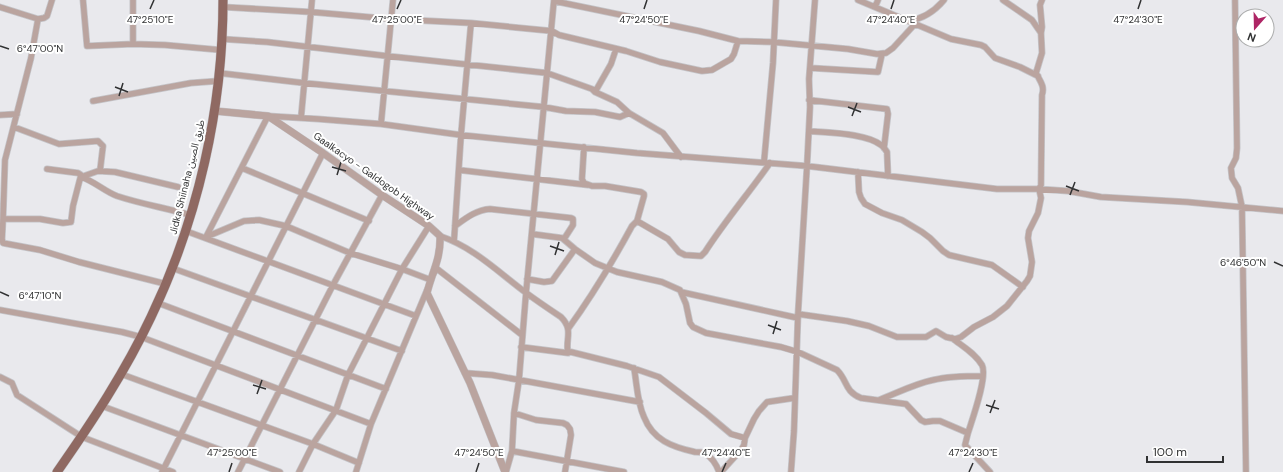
<svg xmlns="http://www.w3.org/2000/svg" width="1283" height="472" font-family="'DM Sans','Noto Sans Arabic',sans-serif">
  <style>
    .lines { fill: none; stroke-linecap: round; stroke-linejoin: round }
    .minor-casing { stroke: #c4c4c8; stroke-width: 7 }
    .tertiary-casing { stroke: #c4c4c8; stroke-width: 8 }
    .primary-casing { stroke: #c4c4c8; stroke-width: 10 }
    .minor { stroke: #baa49f; stroke-width: 5.5 }
    .tertiary { stroke: #baa49f; stroke-width: 7 }
    .primary { stroke: #8f6962; stroke-width: 9 }
    .ticks { fill: none; stroke: #303132; stroke-width: 1.5 }
    .labels { text-anchor: middle; dominant-baseline: central; stroke-width: 4; stroke-linejoin: round; paint-order: stroke }
    .street-label { font-size: 10px; fill: #303132; stroke: #fff }
    .ticks-label { font-size: 10px; text-anchor: middle; fill: #303132; stroke: #fff; stroke-width: 4; stroke-linejoin: round; paint-order: stroke }
  </style>
  <rect width="100%" height="100%" fill="#e9e9ed"/>
  <g class="lines">
    <defs>
      <path id="minor" d="M83,0L87,46L133,44L165,45L221,50
        M858,0L951,39L981,45L985,47L995,58L1020,67L1038,76
        M1003,0L1032,20L1041,33
        M1235,0L1237,148L1236,158L1231,168L1232,178L1238,188L1242,207L1246,472
        M554,1L699,31L738,41L773,42L848,49L877,54L886,53L893,48L915,24
        M0,7L38,19L44,18L47,16L52,0
        M223,7L311,12L391,19L471,23L552,31L559,35L626,51L660,62L702,71L712,70L731,59L734,54L738,41
        M875,7L878,0
        M908,21C923,19 934,12 944,0
        M222,39L267,42L387,56L547,73L592,89L595,92L617,102L629,113L663,133L681,157
        M133,44V0
        M811,68L878,72L882,54
        M219,73L304,83L544,107L566,111L595,112L620,117L629,113
        M595,92L611,64L616,49
        M809,100L887,109L888,114L884,148
        M93,101L191,83L218,81
        M0,115L17,114
        M301,118L312,0
        M381,124L393,0
        M14,127L59,144L98,141L103,146L100,171
        M809,131C828,133 866,133 881,145C883,146 885,149 887,152L888,176
        M764,162L773,63L776,0
        M242,168L369,221
        M459,170L588,185
        M858,172L859,192L861,198L865,204L882,213L902,220L922,232L930,238L943,251L949,255L992,265L1023,287
        M81,177C94,181 104,191 117,196C141,204 166,208 190,215
        M81,177L98,171L115,172L178,187
        M3,219H40L63,223L71,222L73,206L81,175L78,173L47,169
        M637,221L668,239L679,252L685,255L701,256L705,252C725,221 749,193 770,163
        M455,226C466,218 476,210 490,209L571,218L573,219V225L564,239
        M186,231L416,316
        M532,234L562,238L575,249L595,263L617,272L662,282L680,290L686,304L690,323L693,327L706,333L781,347L798,352L837,370C848,381 844,391 861,398L906,404L921,420L925,422L933,421H940L968,433L965,445L990,472
        M440,236C473,247 497,271 525,292C537,301 549,309 561,317C574,330 565,339 568,353L571,352L627,366L659,377L706,413L731,434L745,438
        M206,237L268,116L318,119L381,124L461,135L637,153L807,166L997,189H1039L1041,185L1042,95C1045,86 1040,81 1036,73L1042,53L1041,33L1042,27L1040,5L1042,0
        M206,237L244,221L259,220L286,226L350,253L402,269L431,280
        M0,238L2,239L3,243L8,244L40,250L79,262L166,284
        M2,239L3,219L5,160L31,58L38,19
        M454,241L461,135L471,23
        M172,268L402,351
        M434,273L436,268L522,335
        M527,279L544,282L552,281L575,249
        M681,292L798,318
        M158,303L386,389
        M0,310L122,332L141,337L371,424
        M798,314L847,321L869,326L897,337H926L936,331L946,337L955,339L961,337L974,327L993,317L1007,306L1027,281L1030,276L1032,262L1028,238L1029,231L1038,213L1041,198L1039,189L1068,191L1101,197L1187,202L1283,211
        M568,329C592,296 613,261 632,226L637,221L644,196V194L641,192L605,186H592L584,183L582,179L584,147
        M952,338C962,346 975,353 982,365C988,376 972,420 968,433
        M521,347L568,353
        M634,368C637,384 637,402 644,417C653,440 672,447 695,452C698,452 702,452 704,453C711,456 717,465 719,472
        M465,373L492,375L640,402
        M121,374L313,444L359,463
        M0,377L12,383L17,395L82,437L173,472
        M879,400C897,393 914,384 933,380C949,376 966,376 983,376
        M102,406L280,472
        M514,413L536,420L563,423L567,425L570,429L571,435L565,472
        M512,451L624,472
        M162,472L323,153
        M238,472L333,285L382,195
        M299,472L313,444L336,410L348,375L402,269L429,226
        M356,472L371,424L427,290
        M506,472L512,451L514,413L519,380L526,293L554,0
        M721,472L741,450L744,445L745,438L754,419L759,411L767,402L794,398
        M791,472L794,431L798,314L807,166L810,107L809,79L815,0"/>
      <path id="tertiary" d="M215,111L268,116L323,153L382,195L429,226L440,236C441,259 432,272 427,293L470,383L505,472"/>
      <path id="primary" d="M57,472C92,422 125,372 151,317C198,219 223,108 223,0"/>
    </defs>
    <use href="#minor" class="minor-casing"/>
    <use href="#tertiary" class="tertiary-casing"/>
    <use href="#primary" class="primary-casing"/>
    <use href="#minor" class="minor"/>
    <use href="#tertiary" class="tertiary"/>
    <use href="#primary" class="primary"/>
  </g>
  <path class="ticks" d="M150,9L154,0M397,9L401,0M644,9L647,0M891,9L894,0M1138,9L1141,0M0,46L9,49M115,87L128,92M119,96L123,83M848,107L861,112M852,116L857,103M332,167L346,171M337,175L341,162M1066,186L1079,191M1070,195L1075,182M550,246L564,251M555,255L559,242M1274,262L1283,266M0,292L9,296M768,325L781,330M773,334L777,321M253,385L266,389M257,394L262,380M986,405L999,409M990,413L995,400M229,472L232,463M476,472L479,463M722,472L726,463M969,472L973,463"/>
  <g class="labels">
    <g class="street-label">
      <text transform="translate(374 176) rotate(35)">Gaalkacyo - Galdogob Highway</text>
      <text transform="translate(187 177) rotate(-76)">Jidka Shiinaha طريق الصين</text>
    </g>
  </g>
  <g class="ticks-label">
    <text x="1138" y="23">47°24'30"E</text>
    <text x="150" y="23">47°25'10"E</text>
    <text x="397" y="23">47°25'00"E</text>
    <text x="644" y="23">47°24'50"E</text>
    <text x="891" y="23">47°24'40"E</text>
    <text x="40" y="52">6°47'00"N</text>
    <text x="1243" y="266">6°46'50"N</text>
    <text x="40" y="299">6°47'10"N</text>
    <text x="232" y="456">47°25'00"E</text>
    <text x="479" y="456">47°24'50"E</text>
    <text x="726" y="456">47°24'40"E</text>
    <text x="973" y="456">47°24'30"E</text>
  </g>
  <g transform="translate(1255 28) rotate(200)"><circle r="19" fill="#ffffff" stroke="#acadad"/>
  <path d="M0-3L7 15L0 10L-7 15Z" fill="#ae2565"/>
  <text y="-6" font-size="11" font-weight="bold" text-anchor="middle" fill="#303132">N</text>
  </g>
  <path d="M1147 456v6h76v-6" fill="none" stroke="#303132" stroke-width="2"/>
  <text x="1153" y="456" font-size="12" fill="#303132" stroke="#ffffff" stroke-width="3" paint-order="stroke">100 m</text>
</svg>
